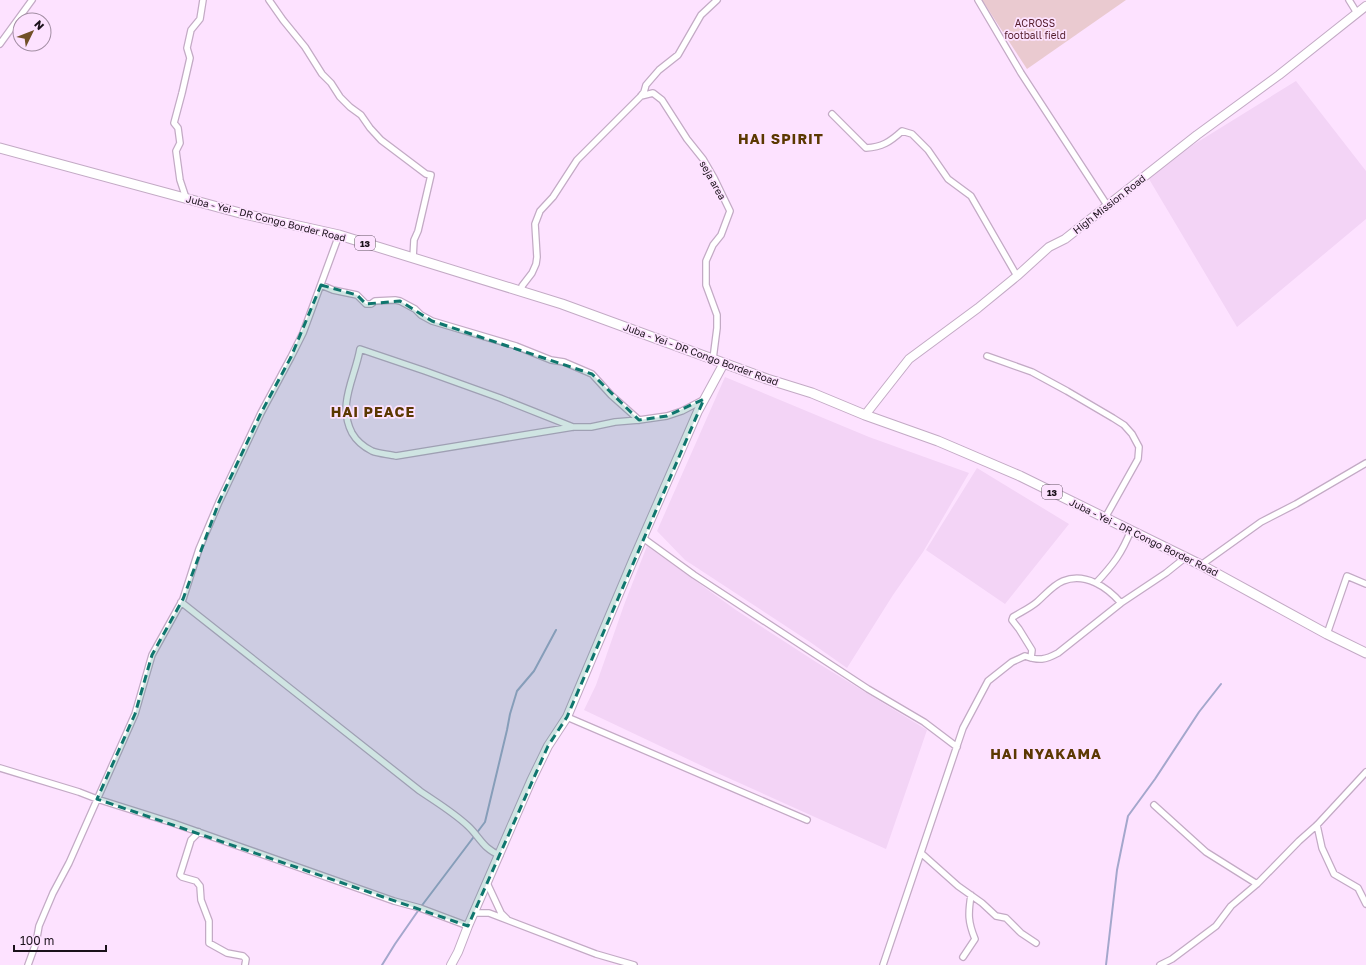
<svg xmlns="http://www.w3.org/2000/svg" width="1366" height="965" font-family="'Golos Text',sans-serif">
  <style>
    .built { fill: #f3d4f6 }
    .green { fill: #eacad0 }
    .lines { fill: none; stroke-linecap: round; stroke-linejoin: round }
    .stream { stroke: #a4a7cc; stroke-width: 2 }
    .street-casing { stroke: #c3aac5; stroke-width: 8 }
    .secondary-casing { stroke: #c3aac5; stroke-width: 10 }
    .primary-casing { stroke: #c3aac5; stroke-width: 11 }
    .street { stroke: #fff; stroke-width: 5.5 }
    .secondary { stroke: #fff; stroke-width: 8 }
    .primary { stroke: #fff; stroke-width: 9 }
    .marked { fill: #0f766e; fill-opacity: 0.2; stroke: #0f766e; stroke-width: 3; stroke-dasharray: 8 5; stroke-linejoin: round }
    .labels { text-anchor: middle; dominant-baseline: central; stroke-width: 3.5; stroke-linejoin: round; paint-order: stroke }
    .shield { fill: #fde2ff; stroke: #5e505f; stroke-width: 1 }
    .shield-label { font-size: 9px; font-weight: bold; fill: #1a111a }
    .park-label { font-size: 10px; fill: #541d2c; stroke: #fde2ff }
    .street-label { font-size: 10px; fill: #1a111a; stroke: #fde2ff }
    .district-label { font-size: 14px; font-weight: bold; letter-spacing: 1px; fill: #5b3801; stroke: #fde2ff }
  </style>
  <rect width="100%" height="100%" fill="#fde2ff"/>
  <path class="built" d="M1296,81L1366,171V219L1237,327L1146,174Z
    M725,377L869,437L969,473L923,552L893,595L847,668L810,642L685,560L657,531Z
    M977,468L1069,524L1005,604L926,550Z
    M647,546L736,610L816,662L927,730L886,849L715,772L584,710L596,685L624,605Z"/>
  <path class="green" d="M982,0H1126L1027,69Z"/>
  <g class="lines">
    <path class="stream" d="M382,965L395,944L420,908L485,822L507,730L510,714L517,691L534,671L556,630
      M1106,965L1117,870L1128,816L1155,779L1199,712L1221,684"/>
    <defs>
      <path id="street" d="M269,0L283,20L305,47L322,74L331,83L340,97L350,107L361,115L370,128L381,140L426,174L431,175L418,231L414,240L413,258
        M978,0L1021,73L1107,205
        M1349,0L1357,13
        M0,44L32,0
        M641,96L653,93L662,100L687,139L703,159L714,178L730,211L721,235L713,245L706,261V285L717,315V328L713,359
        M832,114L866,148C882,147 890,142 902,131L912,134L928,150L948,179L971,196L1017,276
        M186,198L180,180L176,151L180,143L178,128L174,123L182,93L190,58L187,48L191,30L200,19L203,0
        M321,285L333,290L357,295L366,304H371L375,301L395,300L400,301L415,309L421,315L432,321L516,346L551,360L564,362L592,374L611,395L639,420
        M522,292V286L532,273L536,264L537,257L535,224L540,211L553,197L577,160L640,97L644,92L646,85L659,70L678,55L701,15L717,0
        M987,356L1032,372L1067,391L1113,418L1124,425L1132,434L1139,447L1138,459L1105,518
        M573,427L500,398L425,371L360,349C355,378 337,404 352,433C356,440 364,447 372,451C379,454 389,454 396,456L573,427H591L615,422L639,420L667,416L682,411L703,400
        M643,538L694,575L868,689L924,722L957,747
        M1201,565L1261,522L1296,504L1366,463
        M1096,583C1113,565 1122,553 1131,530
        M181,602L420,791C436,802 453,812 468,826C479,836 484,850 500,855
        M1327,634L1347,576L1366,584
        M1031,658L1032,650L1019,629L1012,620L1013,617C1021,612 1030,608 1037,602C1045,595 1053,585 1063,581C1085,572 1107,587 1121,603
        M567,717L807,820
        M0,768L79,792L97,799L173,823L394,901L420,908L468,926
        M1154,805L1206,852L1257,884
        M1317,825L1322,848L1334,874L1358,888L1366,904
        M199,832L191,840L180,875L182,877L196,881L200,886L201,900L209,921V943L227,953L243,956L246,959L245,965
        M921,853L958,886L982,903L996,916L1006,918L1021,933L1036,943
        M487,883L501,913L507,919
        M474,913H489L596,954L634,965
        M963,957L975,939C968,922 968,914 971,895
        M28,965L36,943L39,926L53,893L69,863L135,714L152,655L183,599L199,549L219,502L261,413L291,357L303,333L339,235
        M883,965L963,728L988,681L1012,662L1025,656C1039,661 1045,660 1058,653L1121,603L1166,573L1186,557
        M1160,965L1172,959L1216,926L1231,906L1257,884L1299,841L1317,825L1366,772"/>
      <path id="secondary" d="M865,415L909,359L978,308L1017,276L1049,247L1065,239L1197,135L1279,75L1366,6
        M451,965L458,952L468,926L531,781L548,746L567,717L634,558L698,411L724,363"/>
      <path id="primary" d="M0,148L240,213L339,235L562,304L767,379L812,393L865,415L938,441L1020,476L1201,565L1327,634L1366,653"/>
    </defs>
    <use href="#street" class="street-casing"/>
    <use href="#secondary" class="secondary-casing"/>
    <use href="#primary" class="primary-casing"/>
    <use href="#street" class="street"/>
    <use href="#secondary" class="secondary"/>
    <use href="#primary" class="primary"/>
  </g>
  <path class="marked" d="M321,285L357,295L366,304L400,301L432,321L592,374L639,420L667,416L704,399L567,717L548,746L468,926L97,799L135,714L152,655L183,599L219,502L261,413L291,357Z"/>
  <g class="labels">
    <g class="shield">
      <rect x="355" y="236" width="20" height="14" rx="3"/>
      <rect x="1042" y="485" width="20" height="14" rx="3"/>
    </g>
    <g class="shield-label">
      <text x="365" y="243">13</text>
      <text x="1052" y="492">13</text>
    </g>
    <g class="park-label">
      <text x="1035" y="23">ACROSS<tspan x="1035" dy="12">football field</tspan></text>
    </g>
    <g class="street-label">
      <text transform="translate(713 180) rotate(61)">seja area</text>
      <text transform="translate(1109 204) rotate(-38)">High Mission Road</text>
      <text transform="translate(266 218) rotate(14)">Juba - Yei - DR Congo Border Road</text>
      <text transform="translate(701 354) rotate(20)">Juba - Yei - DR Congo Border Road</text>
      <text transform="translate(1144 537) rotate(26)">Juba - Yei - DR Congo Border Road</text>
    </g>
    <g class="district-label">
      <text x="781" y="138">HAI SPIRIT</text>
      <text x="373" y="411">HAI PEACE</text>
      <text x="1046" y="753">HAI NYAKAMA</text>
    </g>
  </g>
  <g transform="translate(32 32) rotate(47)"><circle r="19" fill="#fde2ff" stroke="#a28ea3"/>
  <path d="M0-3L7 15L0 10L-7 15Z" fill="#715027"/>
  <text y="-6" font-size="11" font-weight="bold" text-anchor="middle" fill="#1a111a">N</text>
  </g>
  <path d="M14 945v6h92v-6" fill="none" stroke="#1a111a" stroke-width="2"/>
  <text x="20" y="945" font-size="12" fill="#1a111a" stroke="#fde2ff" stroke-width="3" paint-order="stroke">100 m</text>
</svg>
